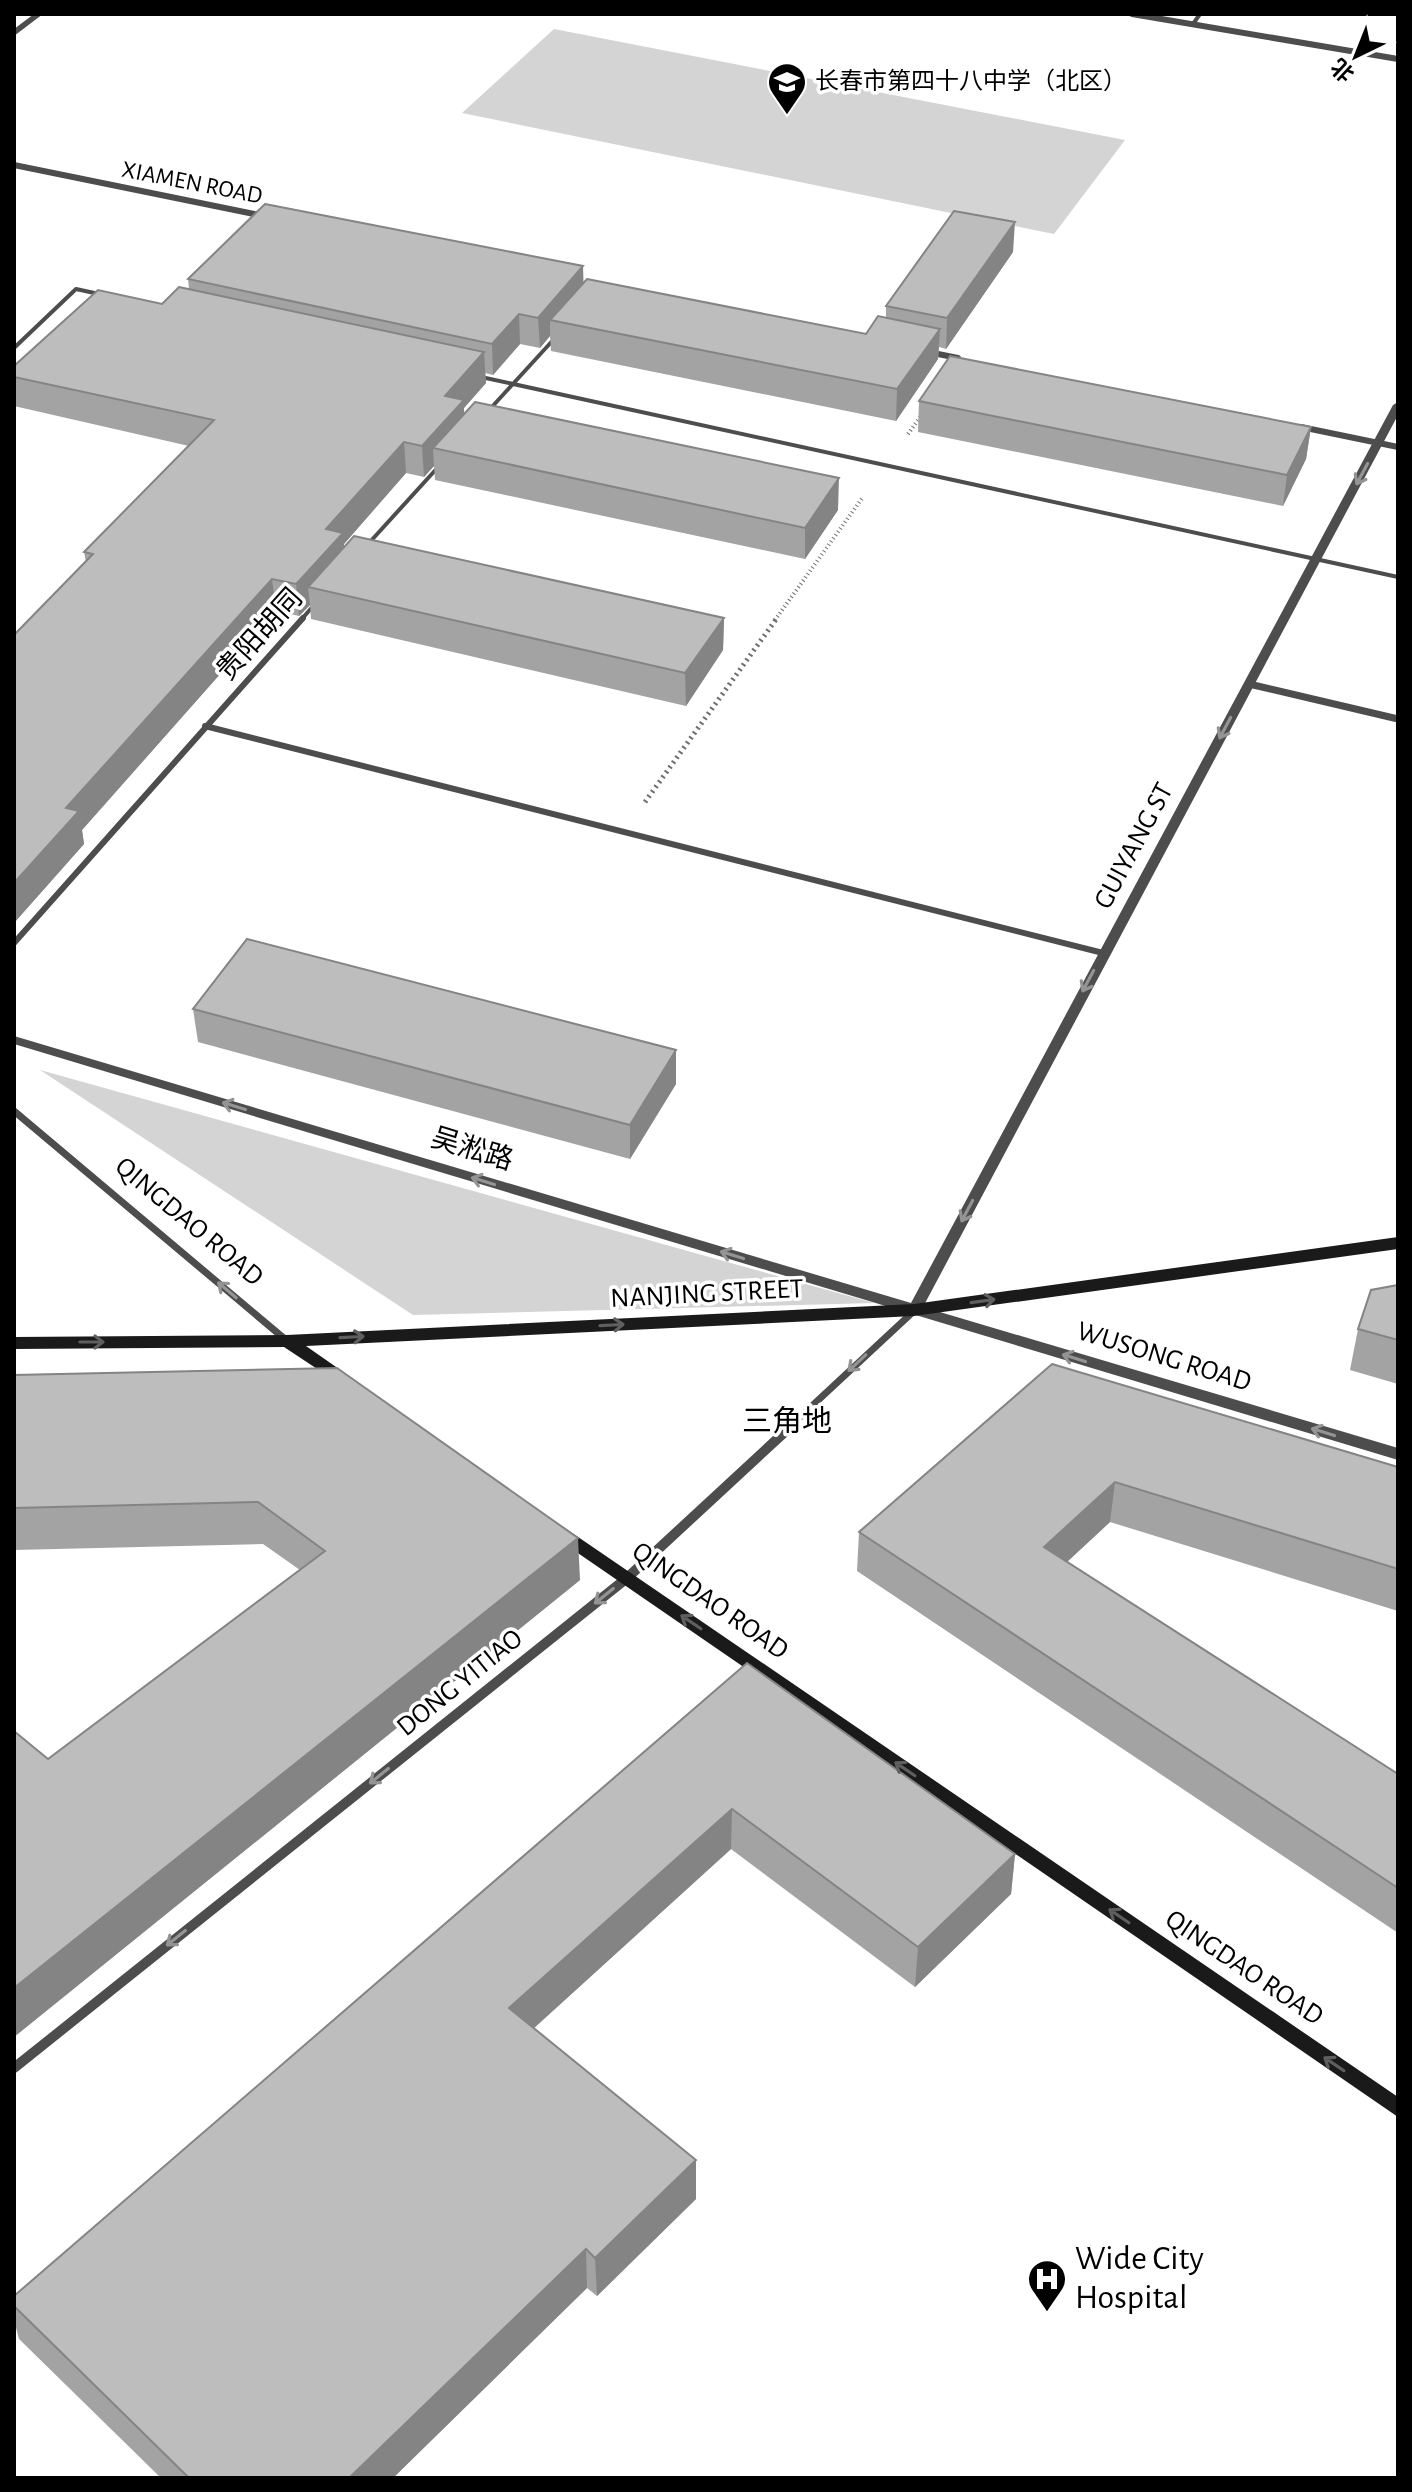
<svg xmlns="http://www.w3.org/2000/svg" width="1412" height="2492" font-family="'Alegreya Sans','Noto Sans SC',sans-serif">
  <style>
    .green { fill: #d4d4d4 }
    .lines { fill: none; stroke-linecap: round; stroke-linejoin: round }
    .path-far1 { stroke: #6f6f6f; stroke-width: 4; stroke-dasharray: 1 3; stroke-linecap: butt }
    .path { stroke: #6f6f6f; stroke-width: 5; stroke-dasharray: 2 4; stroke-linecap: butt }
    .service-far1 { stroke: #4d4d4d; stroke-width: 4 }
    .service { stroke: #4d4d4d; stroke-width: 6 }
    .minor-far2 { stroke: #4d4d4d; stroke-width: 6 }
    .minor-far1 { stroke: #4d4d4d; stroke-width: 7 }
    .minor { stroke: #4d4d4d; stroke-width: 10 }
    .tertiary { fill: #4d4d4d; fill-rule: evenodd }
    .secondary { fill: #1a1a1a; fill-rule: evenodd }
    .wall { fill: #a3a3a3 }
    .shaded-wall { fill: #848484 }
    .building { fill: #bdbdbd; stroke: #848484; stroke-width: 2 }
    .oneway { stroke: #949494 }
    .oneway2 { stroke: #5f5f5f }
    .labels { text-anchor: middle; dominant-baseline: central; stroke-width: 7; stroke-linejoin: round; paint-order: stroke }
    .far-poi-label { font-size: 24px; fill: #000; stroke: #fff; text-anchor: start }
    .far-street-label { font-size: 24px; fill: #000; stroke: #fff }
    .street-label { font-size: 28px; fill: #000; stroke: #fff }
    .neighbourhood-label { font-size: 30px; fill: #000; stroke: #fff }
    .near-poi-label { font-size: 34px; fill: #000; stroke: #fff; text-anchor: start }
  </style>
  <rect width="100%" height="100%" fill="#fff"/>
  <path class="green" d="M554,29L1125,140L1054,234L462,113Z
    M40,1070L874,1303L413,1315Z"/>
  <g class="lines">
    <path class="path-far1" d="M908,434L921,416
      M775,620L863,497"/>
    <path class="path" d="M645,802L777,618"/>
    <path class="service-far1" d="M1193,24L1200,14
      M14,348L76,289L99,294
      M481,377L1398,577
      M490,409L555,338
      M369,543L440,465
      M301,620L314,605"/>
    <path class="service" d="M205,726L1103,953
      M14,943L303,618"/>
    <path class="minor-far2" d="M1132,14L1398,59
      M14,165L264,216
      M928,352L958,358
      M1301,427L1398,447"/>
    <path class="minor-far1" d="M1249,684L1398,719
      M14,1111L286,1340
      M785,1431L914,1311"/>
    <path class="minor" d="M14,2068L627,1578L788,1429"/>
    <path class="tertiary" d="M34,14H43L14,36V29Z
      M1398,402V415L923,1307L1398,1448V1460L14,1044V1036L911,1303L1393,405Z"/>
    <path class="secondary" d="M1398,1237V1249L914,1316L306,1346L349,1376L351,1380L349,1384L343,1386L284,1347L14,1349V1337L287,1335L914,1304Z
      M562,1526L1398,2097V2117L556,1538L553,1533L556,1528Z"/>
  </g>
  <path class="wall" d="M1013,252L946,349L939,347L938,359L896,421L551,351L550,336L540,348L520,344L493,375L485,373L486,383L464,408V414L838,510L805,559L435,480L434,466L424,477L406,473L344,544V547L724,618L723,650L686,706L311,619L310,605L299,616L276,611L82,830L84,844L14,923V635L86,562L84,552L189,446L14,406V366L162,304L189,289L188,279L584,283L866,334L886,318V306Z
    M919,401L1311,427L1306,459L1283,506L918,432Z
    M193,1009L676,1084L630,1159L198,1042Z
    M1398,1285V1384L1350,1370L1358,1329Z
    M1052,1364L1398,1467V1611L1110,1522L1067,1562L1398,1774V1933L857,1571L859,1532Z
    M14,1375L580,1580L14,2037V1731L48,1759L300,1570L263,1544L14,1550Z
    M747,1663L1015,1854L1011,1894L915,1987L731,1849L534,2028L696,2160V2199L597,2296L587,2288L393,2478H161L19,2339L14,2320V2296Z"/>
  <path class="shaded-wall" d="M1015,222L1013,252L946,349L947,318Z
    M583,266L584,296L550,320V336L540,348L538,318Z
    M519,314L520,344L493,375L492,344Z
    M940,329L938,359L896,421L897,389Z
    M484,352L486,383L464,408L465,431L433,448L434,466L424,477L422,446L445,396Z
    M1311,427L1306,459L1283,506L1287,475Z
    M404,442L406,473L344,544L345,565L308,587L310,605L299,616L296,584L326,529Z
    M839,478L838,510L805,559V528Z
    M272,579L276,611L82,830L84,844L14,923V883L66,808Z
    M724,618L723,650L686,706L685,673Z
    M676,1050V1084L630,1159V1125Z
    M1115,1482L1110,1522L1040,1587L1044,1547Z
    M578,1538L580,1580L14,2037V1988Z
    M732,1809L731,1849L512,2048L509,2008Z
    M1015,1854L1011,1894L915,1987L918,1947Z
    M696,2160V2199L597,2296L595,2258Z
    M586,2249L587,2288L393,2478H349Z"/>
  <path class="building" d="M265,204L583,266L538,318L519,314L492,344L188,279Z
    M954,211L1015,222L947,318L886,306Z
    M587,279L866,334L878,316L940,329L897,389L550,320Z
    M179,287L484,352L445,396L464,400L422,446L404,442L326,529L343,533L300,580L296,584L272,579L66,808L79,811L14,883V635L93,554L84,552L214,420L14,377V366L98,290L162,304Z
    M950,356L1311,427L1287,475L919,401Z
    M475,402L839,478L805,528L433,448Z
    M354,536L724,618L685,673L308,587Z
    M247,939L676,1050L630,1125L193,1009Z
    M1398,1285V1340L1358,1329L1371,1290Z
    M1052,1364L1398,1467V1569L1115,1482L1044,1547L1398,1774V1888L859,1532Z
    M337,1368L578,1538L14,1988V1731L48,1759L325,1551L258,1502L14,1508V1375Z
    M747,1663L1015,1854L918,1947L732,1809L509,2008L696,2160L595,2258L586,2249L349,2478H189L14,2306V2296Z"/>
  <defs><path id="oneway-shaft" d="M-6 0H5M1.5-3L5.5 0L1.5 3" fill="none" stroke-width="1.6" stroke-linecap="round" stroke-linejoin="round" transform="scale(2)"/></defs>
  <g class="oneway">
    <use href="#oneway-shaft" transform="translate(1362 474) rotate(118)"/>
    <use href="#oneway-shaft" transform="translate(1225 728) rotate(118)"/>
    <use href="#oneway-shaft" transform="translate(1088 981) rotate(118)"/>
    <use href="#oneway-shaft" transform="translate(234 1106) rotate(-163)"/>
    <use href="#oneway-shaft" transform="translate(483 1181) rotate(-163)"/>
    <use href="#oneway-shaft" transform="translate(967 1211) rotate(118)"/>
    <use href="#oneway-shaft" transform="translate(732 1255) rotate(-163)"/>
    <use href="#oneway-shaft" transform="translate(227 1290) rotate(-140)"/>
    <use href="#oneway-shaft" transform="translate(1074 1358) rotate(-163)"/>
    <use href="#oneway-shaft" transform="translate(857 1363) rotate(137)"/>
    <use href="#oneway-shaft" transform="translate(1323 1432) rotate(-163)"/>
    <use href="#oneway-shaft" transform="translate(604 1596) rotate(141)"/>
    <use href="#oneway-shaft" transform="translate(379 1776) rotate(141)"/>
    <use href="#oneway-shaft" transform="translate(176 1938) rotate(141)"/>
  </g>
  <g class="oneway2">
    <use href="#oneway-shaft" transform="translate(983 1301) rotate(-8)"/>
    <use href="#oneway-shaft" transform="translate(612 1325) rotate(-3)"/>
    <use href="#oneway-shaft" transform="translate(352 1337) rotate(-3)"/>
    <use href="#oneway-shaft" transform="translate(92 1342)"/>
    <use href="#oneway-shaft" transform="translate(691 1622) rotate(-146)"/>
    <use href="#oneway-shaft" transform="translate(905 1769) rotate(-146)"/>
    <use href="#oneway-shaft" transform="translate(1119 1916) rotate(-146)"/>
    <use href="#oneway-shaft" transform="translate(1334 2064) rotate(-146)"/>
  </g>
  <defs>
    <symbol id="school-pin" viewBox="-11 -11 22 30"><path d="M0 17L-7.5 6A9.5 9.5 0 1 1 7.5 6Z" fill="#000" stroke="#fff"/><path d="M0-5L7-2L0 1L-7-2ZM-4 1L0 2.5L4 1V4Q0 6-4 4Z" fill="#fff"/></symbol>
    <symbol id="hospital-pin" viewBox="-11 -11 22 30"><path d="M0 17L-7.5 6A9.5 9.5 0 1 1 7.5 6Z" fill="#000" stroke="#fff"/><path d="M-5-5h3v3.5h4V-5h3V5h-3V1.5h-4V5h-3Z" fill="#fff"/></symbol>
  </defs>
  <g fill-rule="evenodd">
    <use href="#school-pin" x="765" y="60" width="44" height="60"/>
    <use href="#hospital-pin" x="1025" y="2257" width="44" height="60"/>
  </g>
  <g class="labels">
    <g class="far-poi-label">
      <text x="815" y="82">长春市第四十八中学（北区）</text>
    </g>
    <g class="far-street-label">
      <text transform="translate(192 183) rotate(11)">XIAMEN ROAD</text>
    </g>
    <g class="street-label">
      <text transform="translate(260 635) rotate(-48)">贵阳胡同</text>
      <text transform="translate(1134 846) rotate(-62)">GUIYANG ST</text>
      <text transform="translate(472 1150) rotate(17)">吴淞路</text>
      <text transform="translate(189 1222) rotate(40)">QINGDAO ROAD</text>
      <text transform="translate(707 1294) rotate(-3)">NANJING STREET</text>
      <text transform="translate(1164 1357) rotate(17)">WUSONG ROAD</text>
      <text transform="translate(710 1601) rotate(35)">QINGDAO ROAD</text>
      <text transform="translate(460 1683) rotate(-39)">DONG YITIAO</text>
      <text transform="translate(1244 1968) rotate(34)">QINGDAO ROAD</text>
    </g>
    <g class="neighbourhood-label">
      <text x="787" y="1422">三角地</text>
    </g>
    <g class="near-poi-label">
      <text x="1075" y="2259">Wide City<tspan x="1075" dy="39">Hospital</tspan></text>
    </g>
  </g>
  <rect width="1412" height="2492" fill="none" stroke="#000000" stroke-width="32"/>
  <g transform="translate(1356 56) rotate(223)" stroke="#ffffff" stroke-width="6" paint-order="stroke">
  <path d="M0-6L14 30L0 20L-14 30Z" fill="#000000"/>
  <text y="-12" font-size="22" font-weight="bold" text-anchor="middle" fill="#000000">北</text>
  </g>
</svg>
